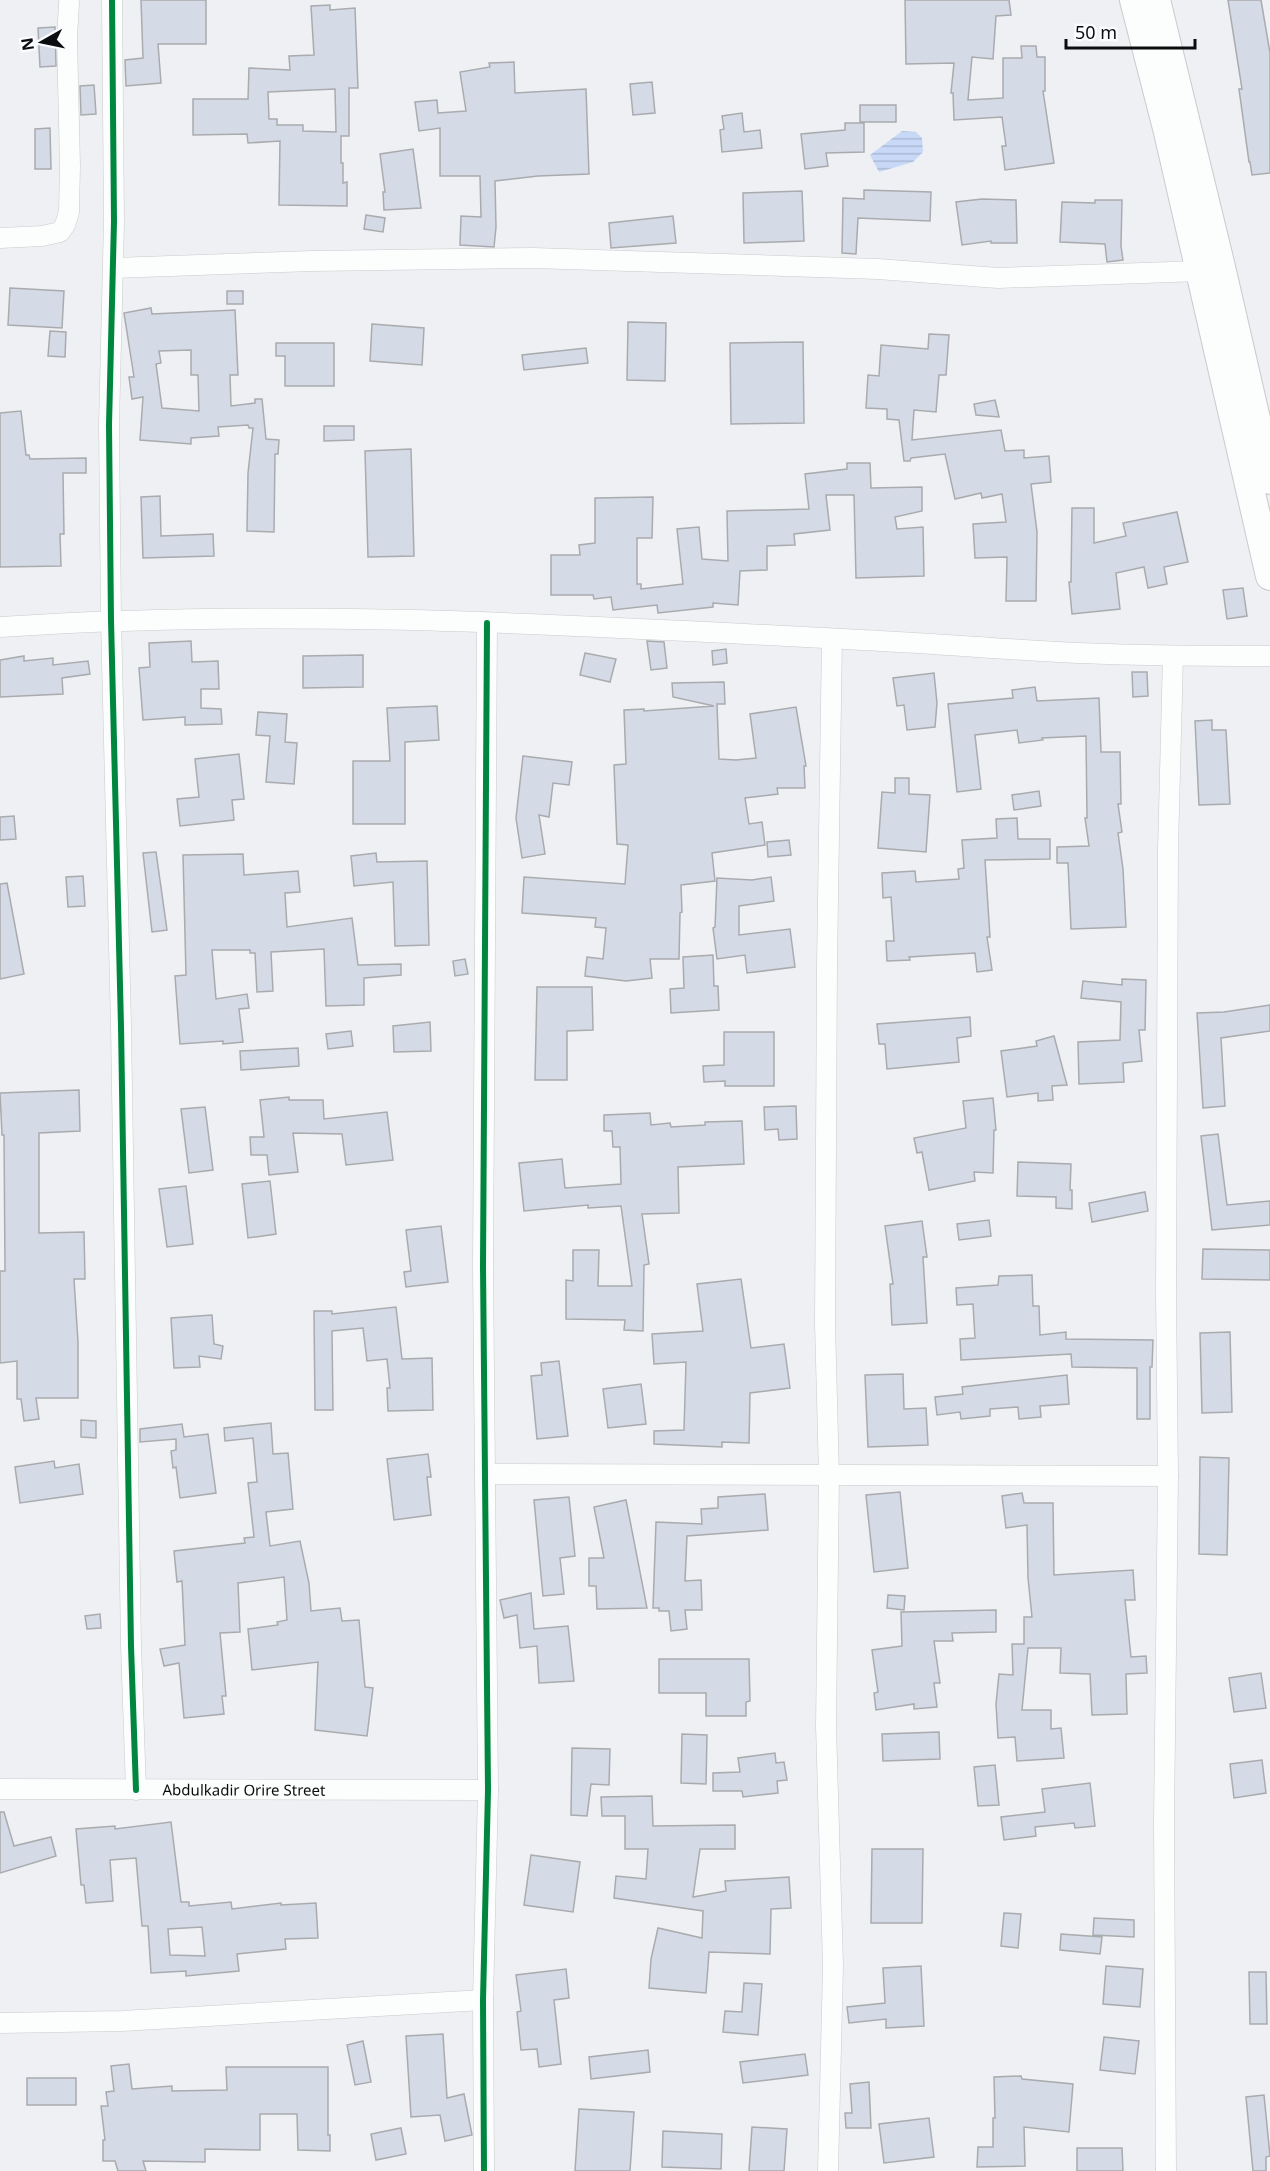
<svg xmlns="http://www.w3.org/2000/svg" width="1270" height="2171" font-family="'Noto Sans',sans-serif">
  <style>
    .water { fill: url(#water-rules) }
    .building { fill: #d4dae6; stroke: #aaabae; stroke-width: 1.5; fill-rule: evenodd }
    .lines { fill: none; stroke-linecap: round; stroke-linejoin: round }
    .street-casing { stroke: #c9cacc; stroke-width: 21 }
    .secondary-casing { stroke: #c9cacc; stroke-width: 30 }
    .street { stroke: #fcfdfd; stroke-width: 20 }
    .secondary { stroke: #fcfdfd; stroke-width: 28 }
    .cycleway-casing { stroke: #fbfcff; stroke-width: 10 }
    .cycleway { stroke: #00873e; stroke-width: 6 }
    .labels { text-anchor: middle; dominant-baseline: central; stroke-width: 4.5; stroke-linejoin: round; paint-order: stroke }
    .street-label { font-size: 15px; fill: #0b0c0e; stroke: #fbfcff }
  </style>
  <defs>
    <pattern id="water-rules" width="6" height="5" patternUnits="userSpaceOnUse" patternTransform="scale(1.5)"><rect width="6" height="5" fill="#c7d9f7"/><path d="M0 2.5h6" fill="none" stroke="#aab9d3"/></pattern>
  </defs>
  <rect width="100%" height="100%" fill="#eef0f3"/>
  <path class="water" d="M902,131L916,132L922,138L923,152L913,162L879,172L870,155Z"/>
  <path class="building" d="M141,0H206V44H158L161,83L126,86L125,60L143,58Z
    M905,0H1009L1011,15L996,16L993,59L972,57L968,100L1003,98V58H1022L1021,46H1036L1037,57H1045V91H1043L1054,163L1005,170L1002,146H1006L1002,117L954,120L953,93H951L954,63L906,64Z
    M1228,0H1261L1270,53V173L1252,175L1250,162H1249L1239,89H1242Z
    M330,5V10L355,8L358,88H349V136H341V163H343V183L347,182V206L279,205L280,141L248,143L247,134L193,135V99H248L249,68L290,70L289,56L314,55L311,6ZM335,89L336,132L303,131V125H277V119H269L268,92Z
    M55,27L56,66L40,67L38,28Z
    M514,62L515,93L586,89L589,174L538,176L495,181L496,227L494,247L460,245L461,216L481,217L480,176H440V128L419,131L415,102L437,100L438,113L466,111L460,72L490,67L489,63Z
    M652,82L655,113L633,115L630,84Z
    M94,85L96,114L81,115L80,86Z
    M860,105H896V122H860Z
    M742,113L744,132L760,130L762,148L722,152L720,130L724,129L722,116Z
    M845,123H864V152L826,153L828,166L805,169L801,134L845,130Z
    M50,128L51,169H35V129Z
    M413,149L421,208L384,210L383,192H385L380,154Z
    M864,190L931,192L930,221L858,218L856,254L842,253L843,198L864,199Z
    M802,191L804,241L744,243L743,193Z
    M982,199L1016,200L1017,243H991V241L962,245L956,202Z
    M1095,200H1122L1121,246L1123,260L1107,262L1105,244L1060,242L1062,202L1095,203Z
    M366,215L385,218L383,232L364,229Z
    M673,216L676,243L611,248L609,223Z
    M10,288L64,291L62,328L8,325Z
    M227,291H243V304H227Z
    M151,308L152,314L235,310L238,375H230L231,406L255,403V399H262L266,439L279,440L278,454H275L274,532L247,531L248,473L253,428H249L248,425L218,427L219,436L191,438V444L140,440L143,397L132,399L129,377H134L124,313ZM191,350V375H198L199,411L162,408L156,364L161,363L159,351Z
    M628,322L666,323L665,381L627,380Z
    M372,324L424,328L422,365L370,361Z
    M50,331L66,332L65,357L48,356Z
    M929,334L949,335L946,375H939L936,412L914,410L912,440L1001,430L1005,451L1024,450V458L1049,456L1051,482L1031,484L1037,532L1036,601H1006L1007,557L975,558L973,524L1006,522L1002,494L982,498L981,493L955,499L945,454L911,458L910,461H904L899,420L887,419V409L866,408L868,375L879,376L881,345L928,349Z
    M803,342L804,423L731,424L730,343Z
    M276,343H334V386H285V356H276Z
    M586,348L588,363L524,370L522,355Z
    M995,400L999,417L976,415L974,404Z
    M21,411L26,455H29L30,459L86,458V473H63L64,534H60L61,566L0,567V413Z
    M324,426H354V440L324,441Z
    M411,449L414,556L368,557L365,451Z
    M847,463H870L871,488L922,487V511L895,517L897,529L923,527L924,576L856,578L854,495H826L830,530L794,534L795,545L767,546V570L740,571L738,605L713,603V607L658,613L657,605L613,610L611,597L594,599L593,595H551V555H580L579,545L595,543V498L653,497L652,538H637V584H641V589L683,584L677,529L699,527L702,559L728,561L727,511L809,509L805,474L847,469Z
    M160,496L161,536L213,534L214,556L143,558L141,497Z
    M1072,508H1094V543L1126,536L1123,523L1177,512L1188,562L1164,567L1167,584L1148,588L1144,567L1116,573L1120,609L1072,614L1069,582H1071Z
    M1243,588L1247,616L1227,619L1223,590Z
    M191,641L192,662L218,661L219,689H201V708L221,709L222,724L185,725V717L143,720L139,668L150,667L149,643Z
    M647,641L664,642L667,668L651,670Z
    M726,649L727,663L713,665L712,651Z
    M585,653L616,659L610,682L580,675Z
    M363,655V687L303,688V656Z
    M24,656V661L53,658V665L88,661L90,674L62,678L63,694L0,697V660Z
    M1132,672H1147L1148,696L1133,697Z
    M934,673L937,703L935,727L907,730L904,705L897,706L893,678Z
    M724,682L725,704H717L719,759L736,760L756,758L750,714L796,707L806,766H804L805,788H777L778,794L745,798L749,824L762,822L765,845L712,853L715,881L681,885L682,912L680,913L679,959H650L652,978L626,981L585,976L587,957L603,959L606,928L595,927L596,918L522,913L524,877L625,884L628,845L617,844L614,765L626,764L624,710L644,709V711L714,706L673,697L672,683Z
    M1035,687L1037,701L1099,698L1101,752H1120L1121,804H1118L1122,832L1118,833L1123,869L1126,927L1071,929L1068,863H1057V847L1089,846L1085,818H1087L1086,736L1042,738L1043,740L1019,743L1017,730L975,735L981,789L957,792L948,704L1013,698L1012,690Z
    M437,706L439,740L405,742V824H353V761H390L387,708Z
    M258,712L287,714L285,742L297,743L294,784L266,782L270,736L256,735Z
    M1212,720V730H1226L1230,804L1199,805L1195,721Z
    M239,754L244,799L232,800L234,820L180,826L177,799L199,797L195,759Z
    M523,756L572,762L569,785L553,783L549,817L539,815L545,854L522,858L516,818Z
    M895,778H909V794L930,795L926,852L878,848L882,792L895,793Z
    M1039,791L1041,806L1014,810L1012,795Z
    M14,816L16,839L0,840V817Z
    M1017,818L1018,839H1050V859L985,860L990,937H987L992,970L977,972L975,953L909,957L910,960L887,961L886,941H894L891,897L883,898L882,873L915,871L916,882L959,879L958,869L964,868L962,840L997,838L996,819Z
    M789,840L791,855L768,857L767,842Z
    M156,852L167,930L152,932L143,853Z
    M376,853L377,862L427,861L429,945L395,946L393,882L354,886L351,856Z
    M243,854L244,875L298,871L300,892L285,893L287,927L352,918L358,965L401,964V975L364,978V1005L326,1006L324,949L271,952L273,991L257,992L255,953H250V950H212L216,999L247,994L249,1008L239,1009L243,1042L223,1044V1041L180,1044L175,976L186,975L183,855Z
    M83,876L85,906L68,907L66,877Z
    M771,877L774,901L739,906V935L790,929L795,967L747,973L745,955L717,959L713,928L715,927L717,878L752,880Z
    M7,883L24,974L0,979V884Z
    M713,955L714,986H718L719,1010L671,1013L670,989L684,988L683,957Z
    M465,959L468,974L455,976L453,961Z
    M1122,979L1146,980L1145,1030H1139L1142,1061L1123,1063L1124,1082L1079,1084L1078,1042L1120,1040L1121,1002L1081,998L1083,981L1122,985Z
    M537,987H592L593,1030L567,1031V1080H535Z
    M1270,1005V1031L1221,1038L1225,1106L1203,1108L1197,1013L1224,1012Z
    M970,1017L971,1036L957,1038L959,1062L887,1069L885,1044H879L877,1024Z
    M430,1022L431,1051L394,1052L393,1026Z
    M351,1031L353,1046L328,1049L326,1034Z
    M724,1032H774V1086H725V1081L704,1082L703,1066L724,1065Z
    M1054,1036L1067,1085L1052,1086L1053,1100L1038,1101V1093L1007,1097L1001,1051L1037,1046L1036,1041Z
    M298,1048L299,1066L241,1070L240,1051Z
    M79,1090L80,1131L39,1133V1233L84,1232L85,1279H74L78,1342V1398H36L39,1419L24,1421L21,1399H17V1361L0,1363V1271H5L4,1135H2L0,1093Z
    M289,1097V1100H323L324,1119L387,1112L393,1160L346,1165L342,1134L293,1133L298,1172L269,1175L267,1155H251L250,1137H264L260,1100Z
    M993,1098L996,1130H994L993,1173L974,1172L975,1181L929,1190L922,1152L917,1153L914,1138L966,1128L963,1101Z
    M796,1106L797,1139L779,1140L778,1129L765,1130L764,1107Z
    M205,1107L213,1170L189,1173L181,1109Z
    M650,1113L651,1125L670,1123L671,1127L705,1125V1122L742,1121L744,1164L678,1167L679,1213L642,1214L649,1264L644,1265L643,1331L624,1330L625,1320L566,1319V1280L573,1281V1250H599L598,1286H632L621,1206L588,1208V1205L524,1211L519,1163L562,1159L565,1188L621,1184L620,1147H613L612,1131H604V1115Z
    M1218,1134L1227,1205L1270,1201V1225L1212,1230L1201,1136Z
    M1018,1162L1071,1164L1070,1190H1072V1209L1056,1208V1197L1017,1196Z
    M270,1181L276,1234L248,1238L242,1184Z
    M186,1186L193,1244L167,1247L159,1189Z
    M1145,1192L1148,1211L1092,1222L1089,1203Z
    M989,1220L991,1236L959,1240L957,1224Z
    M922,1221L927,1257H923L927,1323L892,1325L890,1284H893L885,1226Z
    M441,1226L448,1282L406,1287L404,1272L411,1271L406,1230Z
    M1203,1249L1270,1250V1280L1202,1279Z
    M1032,1275L1033,1306H1039L1040,1335L1066,1332V1339L1153,1340L1152,1367H1150V1419H1137V1368L1072,1367L1071,1354L961,1360L960,1339L975,1338L973,1304L957,1305L956,1288L998,1285L999,1276Z
    M741,1279L751,1348L784,1344L790,1388L750,1393L749,1443L722,1442V1447L654,1444V1431L684,1430L686,1362L654,1364L652,1334L703,1331L697,1284Z
    M396,1307L402,1359L432,1358L433,1410L388,1411L387,1388H390L387,1359L367,1361L363,1328L332,1331L333,1410H315L314,1311H332V1314Z
    M212,1315L214,1344L223,1346L221,1359L199,1356L200,1367L174,1368L171,1318Z
    M1230,1332L1232,1412L1202,1413L1200,1333Z
    M559,1361L568,1436L537,1439L531,1376L542,1375L541,1363Z
    M903,1374L904,1409L926,1408L928,1445L868,1447L865,1375Z
    M1067,1375L1069,1404L1040,1406L1041,1417L1019,1419L1018,1407L990,1409V1416L961,1419L960,1412L937,1415L935,1397L963,1394L962,1387Z
    M641,1384L646,1424L608,1428L603,1389Z
    M81,1420L96,1421V1438L81,1437Z
    M271,1423L273,1454L288,1453L293,1509L266,1512L270,1546L300,1541L309,1583L311,1611L340,1608L342,1621L359,1620L365,1687L373,1688L367,1736L315,1730L318,1662L252,1670L248,1629L278,1625L277,1622L287,1620L284,1577L238,1583L240,1632L220,1633L226,1696H222L224,1714L184,1718L179,1663L164,1666L160,1649L185,1645L182,1581L177,1582L174,1551L245,1543L244,1538L254,1537L248,1483L257,1482L253,1438L225,1441L224,1428Z
    M182,1424L184,1437L208,1434L216,1493L180,1498L176,1467L173,1468L171,1451L176,1450V1439L140,1442V1429Z
    M428,1454L431,1477H427L431,1515L394,1520L387,1459Z
    M1200,1457L1229,1458L1227,1555L1199,1554Z
    M54,1461L55,1468L79,1464L83,1494L20,1503L15,1467Z
    M900,1492L908,1568L874,1572L866,1495Z
    M1022,1493L1024,1503H1053L1054,1575L1133,1570L1135,1600H1125L1131,1657L1146,1656L1147,1673L1126,1674L1127,1714L1092,1715L1090,1674L1060,1673L1061,1648H1028L1022,1710H1051V1729L1061,1728L1064,1758L1017,1761L1015,1737L998,1738L996,1704L999,1674L1013,1675L1012,1644H1024V1617H1032L1028,1578L1027,1525L1006,1528L1002,1496Z
    M765,1494L768,1530L687,1536L685,1581L701,1580L702,1610H685L687,1629L671,1631L669,1611H659V1608H653L656,1522L702,1524L701,1509L718,1508V1497Z
    M569,1497L575,1556L560,1558L564,1594L543,1596L534,1500Z
    M626,1500L647,1608L597,1609L596,1586H589V1558H604L594,1507Z
    M531,1593L534,1629L568,1626L574,1681L539,1683L537,1646L520,1648L517,1615L504,1618L500,1600Z
    M888,1595L905,1596L904,1610L887,1608Z
    M996,1610V1632L952,1633L953,1641H934L940,1683H934L937,1707L914,1709V1704L876,1710L874,1693L878,1692L872,1650L902,1646L901,1612Z
    M100,1614L101,1628L87,1629L85,1616Z
    M659,1659H749L750,1701L746,1702V1716H706V1693H659Z
    M1261,1673L1266,1708L1234,1712L1229,1678Z
    M939,1732L940,1759L883,1761L882,1734Z
    M682,1734L707,1735L706,1784L681,1783Z
    M572,1748L610,1749L609,1785L591,1784L587,1816L571,1815Z
    M775,1753L776,1763L784,1762L787,1780L777,1781L778,1793L743,1797L742,1791H713V1773L740,1772L738,1758Z
    M1262,1760L1266,1793L1234,1798L1230,1764Z
    M995,1765L999,1805L978,1806L974,1767Z
    M1090,1783L1095,1826L1075,1828L1074,1823L1035,1827L1036,1836L1004,1840L1001,1817L1045,1812L1042,1789Z
    M652,1796L653,1826L735,1825V1849H700L693,1897L726,1891L725,1881L789,1877L791,1908L771,1909L770,1954L709,1952L706,1993L649,1988L651,1959L658,1928L702,1938L703,1911L614,1898L616,1876L646,1879L648,1849H625V1816H602L601,1797Z
    M0,1812H4L14,1846L51,1837L56,1856L0,1873Z
    M171,1822L181,1902H189V1906L231,1902L232,1909L281,1903V1905L316,1903L318,1938L285,1939L286,1949L237,1954L239,1971L186,1976V1971L151,1973L148,1926H142L136,1858L110,1860L113,1901L86,1903L84,1885H81L76,1829L115,1826V1829ZM202,1927L205,1956L170,1955L168,1929Z
    M872,1849H923L922,1923H871Z
    M531,1855L580,1862L573,1912L524,1905Z
    M1004,1913L1021,1914L1018,1948L1001,1946Z
    M1094,1918L1134,1920V1937L1093,1935Z
    M1061,1934L1102,1937L1100,1954L1060,1950Z
    M921,1966L924,2026L886,2028V2019L849,2023L847,2007L885,2003L883,1968Z
    M1106,1966L1143,1969L1140,2007L1103,2004Z
    M566,1969L569,1998L554,2000L561,2064L539,2067L537,2049L521,2050L517,2012L521,2011L516,1975Z
    M1249,1972H1266L1267,2024H1250Z
    M744,1983L762,1984L758,2035L723,2032L725,2011L742,2012Z
    M443,2034L447,2098L464,2094L472,2135L445,2141L440,2115L411,2117L406,2036Z
    M1104,2037L1139,2041L1135,2074L1100,2070Z
    M363,2041L371,2082L355,2085L347,2045Z
    M648,2050L650,2072L591,2079L589,2057Z
    M805,2054L808,2075L743,2083L740,2062Z
    M129,2064L132,2089L172,2086V2091L227,2090L226,2067H328V2135H330V2151L298,2150L297,2114H260V2150L205,2149V2162L143,2161L146,2171H118L115,2161H103V2140H105L101,2106H108L106,2092L114,2091L111,2066Z
    M1021,2076L1022,2079L1073,2084L1069,2132L1024,2127L1025,2166L977,2167L978,2147H993V2118H995L994,2077Z
    M27,2078H76V2105H27Z
    M869,2082L871,2128H846L845,2113H852L850,2084Z
    M1264,2095L1270,2156L1266,2157V2171H1253L1246,2097Z
    M579,2109L634,2112L630,2171H575Z
    M929,2118L934,2157L884,2163L879,2124Z
    M752,2127L787,2129L784,2171H749Z
    M401,2128L406,2154L376,2160L371,2134Z
    M663,2131L722,2134L721,2169L662,2167Z
    M1077,2148H1122L1123,2171H1077Z"/>
  <g class="lines">
    <defs>
      <g id="street">
        <path d="M112,0L114,221L109,425L111,620L121,1026L131,1646L136,1790"/>
        <path d="M0,238L42,236L60,232L65,225L69,212L70,166L67,38L69,3"/>
        <path d="M113,268L312,261L533,258L878,269L998,278L1201,271"/>
        <path d="M0,627C293,607 588,626 881,641C940,644 1000,649 1059,652C1129,656 1200,656 1270,656"/>
        <path d="M486,1474L1168,1476"/>
        <path id="s1" d="M0,1789L488,1790"/>
        <path d="M0,2023L122,2021L483,2000"/>
        <path d="M484,2171L483,2000L488,1790L483,1266L487,623"/>
        <path d="M828,2171L833,1966L826,1726L829,1476L825,1323L827,964L832,639"/>
        <path d="M1166,2171L1164,1821L1168,1476L1166,1294L1168,850L1173,656"/>
      </g>
      <path id="secondary" d="M1134,0L1168,132L1270,576
        M1156,0L1221,267L1270,480"/>
    </defs>
    <use href="#street" class="street-casing"/>
    <use href="#secondary" class="secondary-casing"/>
    <use href="#street" class="street"/>
    <use href="#secondary" class="secondary"/>
    <defs>
      <path id="cycleway" d="M112,0L114,221L109,425L111,620L121,1026L131,1646L136,1790
        M484,2171L483,2000L488,1790L483,1266L487,623"/>
    </defs>
    <use href="#cycleway" class="cycleway-casing"/>
    <use href="#cycleway" class="cycleway"/>
  </g>
  <g class="labels">
    <g class="street-label">
      <text stroke="none"><textPath href="#s1" startOffset="244">Abdulkadir Orire Street</textPath></text>
    </g>
  </g>
  <g transform="translate(42 42) rotate(261)" stroke="#fbfcff" stroke-width="4.5" paint-order="stroke">
  <path d="M0-4.5L10 22L0 15L-10 22Z" fill="#0b0c0e"/>
  <text y="-9" font-size="16" font-weight="bold" text-anchor="middle" fill="#0b0c0e">N</text>
  </g>
  <path d="M1066 39v9h129v-9" fill="none" stroke="#0b0c0e" stroke-width="3"/>
  <text x="1075" y="39" font-size="18" fill="#0b0c0e" stroke="#fbfcff" stroke-width="4.5" paint-order="stroke">50 m</text>
</svg>
